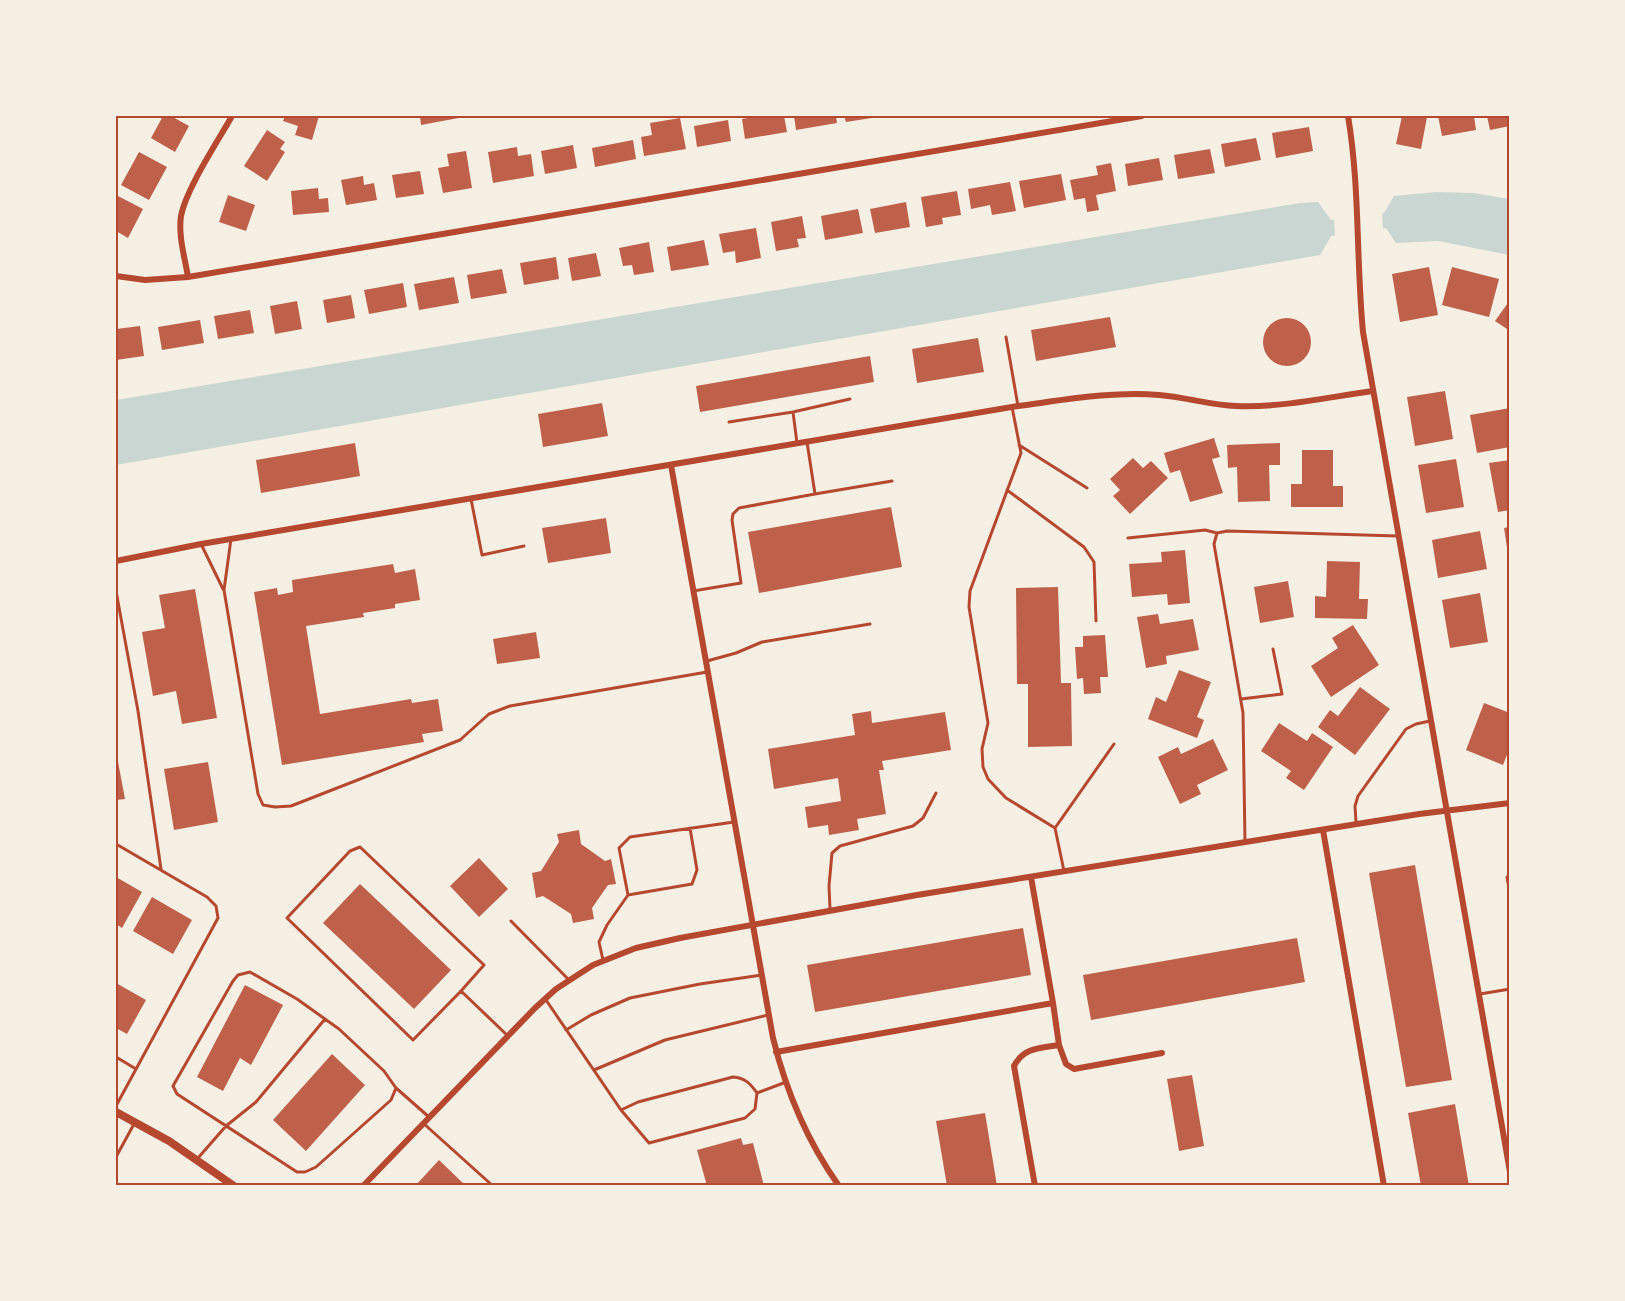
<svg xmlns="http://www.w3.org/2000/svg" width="1625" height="1301" font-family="Cabin,sans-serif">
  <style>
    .water { fill: #c9d6d2 }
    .pier { fill: #f6efe4 }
    .building { fill: #bf614a }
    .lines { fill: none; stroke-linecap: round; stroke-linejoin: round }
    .service { stroke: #b5482f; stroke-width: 3 }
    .minor { stroke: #b5482f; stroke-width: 6 }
    .tertiary { stroke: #b5482f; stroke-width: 8 }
    .neatline { fill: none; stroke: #b5482f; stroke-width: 2 }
  </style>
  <rect width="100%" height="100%" fill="#f6efe4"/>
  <path class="water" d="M1436,192L1474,193L1509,199V255L1438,241L1396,243L1386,228L1331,236L1320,255L116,465V400L1300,203L1318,202L1331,220L1384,213L1394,196Z"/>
  <path class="pier" d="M1382,210L1383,231L1335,238L1334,216Z"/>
  <path class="building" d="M163,116H171L189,126L175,152L151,138Z
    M285,116H319L312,140L295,135L298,126L283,121Z
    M420,116H464V117L421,125Z
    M753,116H784L787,132L745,139L742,119L753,117Z
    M794,116H836L837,123L796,130Z
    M844,116H878V117L846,122Z
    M1402,116L1427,117L1421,149L1396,144Z
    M1438,116H1474L1476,130L1442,136Z
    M1487,116H1510V126L1490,130Z
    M680,118L686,149L644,156L641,137L652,135L650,123Z
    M728,120L731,141L697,147L694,126Z
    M1309,127L1313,151L1276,158L1272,133Z
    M267,130L285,142L280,149L285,152L267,181L244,166Z
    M1256,138L1261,160L1225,167L1221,144Z
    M633,140L636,159L595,167L592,148Z
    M573,145L577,168L545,174L541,151Z
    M517,147L518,156L531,154L534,176L493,183L488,152Z
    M1210,149L1215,173L1178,179L1174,155Z
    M466,151L472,188L443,193L438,168L449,166L447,154Z
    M139,152L167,167L149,200L121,185Z
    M1159,158L1163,180L1128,186L1125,164Z
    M1111,163L1116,191L1096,195L1099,210L1087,212L1085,198L1074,200L1070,180L1098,175L1096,166Z
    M420,171L424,194L396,198L392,175Z
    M1061,174L1066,200L1024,208L1019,181Z
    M363,176L364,185L374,183L377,200L346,205L341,180Z
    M1010,182L1016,211L992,215L990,205L971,209L968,189Z
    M318,188L319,199L328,198L329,212L293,215L291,191Z
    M957,191L961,215L942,218L943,224L926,227L921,197Z
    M228,195L255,205L246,231L219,222Z
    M118,196L143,209L128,238L116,231V201Z
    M906,202L910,227L875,233L870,209Z
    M858,209L863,233L825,240L821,216Z
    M802,216L806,238L797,239L799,247L776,251L771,222Z
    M756,228L761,258L736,263L735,251L723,253L719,234Z
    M704,240L709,265L671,271L667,247Z
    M649,242L654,272L634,275L632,265L623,266L619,248Z
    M596,253L601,276L572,281L568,258Z
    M556,257L559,279L524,285L520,263Z
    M1429,267L1438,315L1400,322L1392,274Z
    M1452,267L1499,279L1489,317L1442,305Z
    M502,269L507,293L471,299L467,275Z
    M454,277L459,303L419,310L414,284Z
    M403,283L407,307L369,314L364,290Z
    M351,295L355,318L327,323L323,300Z
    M1510,300V331L1495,321Z
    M297,301L302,329L275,334L270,306Z
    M250,310L254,333L218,339L214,316Z
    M1110,317L1116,347L1036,361L1031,330Z
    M1263 342a24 24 0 1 1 48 0a24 24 0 1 1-48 0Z
    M200,320L204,343L162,350L158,327Z
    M140,326L144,356L116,360V329Z
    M978,338L984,372L917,383L912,349Z
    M870,356L874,382L700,412L696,386Z
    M1445,391L1453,439L1415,446L1407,397Z
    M602,403L608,436L543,447L538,414Z
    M1510,408V447L1477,453L1470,415Z
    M1214,438L1220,457L1212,459L1223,493L1190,502L1180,470L1170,473L1164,453Z
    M355,443L360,476L261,493L256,460Z
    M1280,443V465H1269L1270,501L1238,502L1237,467L1228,468L1227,445Z
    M1302,450H1333V486H1343V507H1291V484H1302Z
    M1133,458L1143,468L1151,461L1168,478L1130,514L1113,496L1120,490L1110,479Z
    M1456,459L1464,507L1426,513L1418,465Z
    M1510,460V510L1498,512L1489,463Z
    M891,507L902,567L759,593L748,532Z
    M606,518L611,553L548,563L542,528Z
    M1510,527V554H1508L1504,528Z
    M1480,531L1487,569L1438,578L1432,540Z
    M1185,550L1190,603L1168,605L1167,594L1132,597L1129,564L1162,562L1161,552Z
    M1327,561L1360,562L1359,599H1368L1367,619L1315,618V596L1326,597Z
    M393,564L395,573L415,569L420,600L395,604V608L363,613L364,617L306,626L320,714L411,699L412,703L438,699L443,731L422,734L424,742L282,765L254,592L277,588L278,595L293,592L292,580Z
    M1288,581L1294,617L1260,623L1254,587Z
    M1058,587L1061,683H1071L1072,746L1028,747V684H1017L1016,588Z
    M195,589L217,718L182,724L176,691L153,696L142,632L165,628L159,595Z
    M1480,593L1488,642L1450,648L1442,600Z
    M1158,614L1160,624L1193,619L1199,650L1166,656L1167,664L1146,668L1137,617Z
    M1353,625L1379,665L1331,697L1311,666L1338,648L1332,638Z
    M536,632L540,658L497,664L493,639Z
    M1105,635L1108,677H1100L1101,693L1084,694L1083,678L1077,679L1075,647H1083V636Z
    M1179,670L1211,682L1197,717L1204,720L1197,738L1148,719L1156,697L1166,702Z
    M1360,687L1390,709L1355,755L1318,727L1330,710L1338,716Z
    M1484,703L1510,713V747L1503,765L1466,750Z
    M871,711L872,723L945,712L951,750L882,761L884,770H879L886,814L857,819L859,830L829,835L828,825L808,828L805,807L841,801L838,778L774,789L768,749L855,735L852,714Z
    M1279,723L1307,741L1312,733L1333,747L1304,790L1286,778L1291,771L1261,751Z
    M1213,739L1228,770L1197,785L1201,794L1180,804L1158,757L1178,747L1181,754Z
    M116,751L125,799L116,800Z
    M208,762L218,822L174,830L164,769Z
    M579,830L581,844L605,861L611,859L616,884L608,885L592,908L594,919L573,923L571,914L543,896L536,898L532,873L541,871L559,842L557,834Z
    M479,858L508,889L479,917L450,886Z
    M1415,865L1452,1080L1406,1087L1369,873Z
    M116,877L142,892L122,928L116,924Z
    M360,884L451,970L414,1009L323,923Z
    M152,897L192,920L173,954L133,931Z
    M1023,928L1031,975L815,1012L807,965Z
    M1297,938L1305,982L1091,1020L1083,975Z
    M116,983L146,1000L127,1034L116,1028Z
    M245,985L283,1005L251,1065L240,1058L223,1091L197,1077Z
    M332,1054L365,1085L306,1151L273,1120Z
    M1192,1075L1204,1146L1179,1151L1167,1079Z
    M1455,1104L1469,1186H1421L1408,1113Z
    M985,1113L997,1186H947L936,1121Z
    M741,1138L743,1145L753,1143L764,1186H707L697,1150Z
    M439,1160L466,1186H415Z"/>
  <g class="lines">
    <path class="service" d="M1006,337L1018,406
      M1012,407L1021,453L970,591L969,607L988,723L982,749L983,767L988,779L1006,798L1055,828L1064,871
      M793,412L797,443
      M729,422L793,412L850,399
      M1019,445L1087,488
      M1007,490L1084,547L1094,562L1096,621
      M815,494L892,481
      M471,499L482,555L524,546
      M1128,538L1205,530L1217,533
      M231,539L224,590L258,794L263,805L275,807L291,806L460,740L489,714L510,706L707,672
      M201,544L223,589
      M116,591L138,711L161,869
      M693,591L741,583L732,520L733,514L739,508L815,494L807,442
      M707,661L736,653L762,642L870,624
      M1241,699L1282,694L1273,649
      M1356,822L1355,806L1358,796L1406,729L1416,724L1430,721
      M690,828L697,870L692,884L628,895L619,848L630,837L734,822
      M1055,828L1114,744
      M1245,842L1243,713L1214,544L1217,533L1227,531L1398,536
      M116,844L207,897L216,906L218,918L116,1106
      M1510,877H1507L1510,894
      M830,909L829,886L832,853L840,846L913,826L923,818L936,793
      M511,921L569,980
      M603,960L599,942L607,925L628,895
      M461,991L413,1040L287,918L350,851L360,847L484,965L461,991L508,1036
      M1480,994L1510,989
      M546,1000L621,1110L649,1143L745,1118L755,1109L757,1093C750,1083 745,1078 733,1077L638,1102L621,1110
      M566,1030L591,1015L630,998L700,984L762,975
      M116,1057L136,1069
      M594,1070L665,1040L768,1015
      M396,1088L391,1100L316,1167L305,1172H297L177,1094L173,1086L233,981L238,975L250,972L297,999L339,1029L384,1071L396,1088L429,1117
      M757,1093L786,1082
      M423,1123L493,1186
      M116,1157L134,1124
      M198,1158L226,1126L256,1102L325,1019"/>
    <path class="minor" d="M1348,116C1360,187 1356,259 1363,332L1510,1172
      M116,276L145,280L188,277L1142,116
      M188,277C185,258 178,236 181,216C186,189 218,141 232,116
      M671,465L773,1038C786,1091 807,1141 839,1186
      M116,561L201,544L1018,406C1064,400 1112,391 1159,395C1185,397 1210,405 1236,406C1281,408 1328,397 1373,391
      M1323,830L1384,1186
      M1059,1045L1066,1064L1074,1069L1162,1053
      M776,1052L1053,1003L1031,877
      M363,1186L535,1008L556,989L593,965L636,948L680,938L917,895L1419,814L1510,803
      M1035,1186L1014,1066C1024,1047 1041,1048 1059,1045L1053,1003"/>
    <path class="tertiary" d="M116,1112L169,1141L234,1186"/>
  </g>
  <rect width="1625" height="1301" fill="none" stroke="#f6efe4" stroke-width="234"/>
  <rect x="117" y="117" width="1391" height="1067" class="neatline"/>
</svg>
